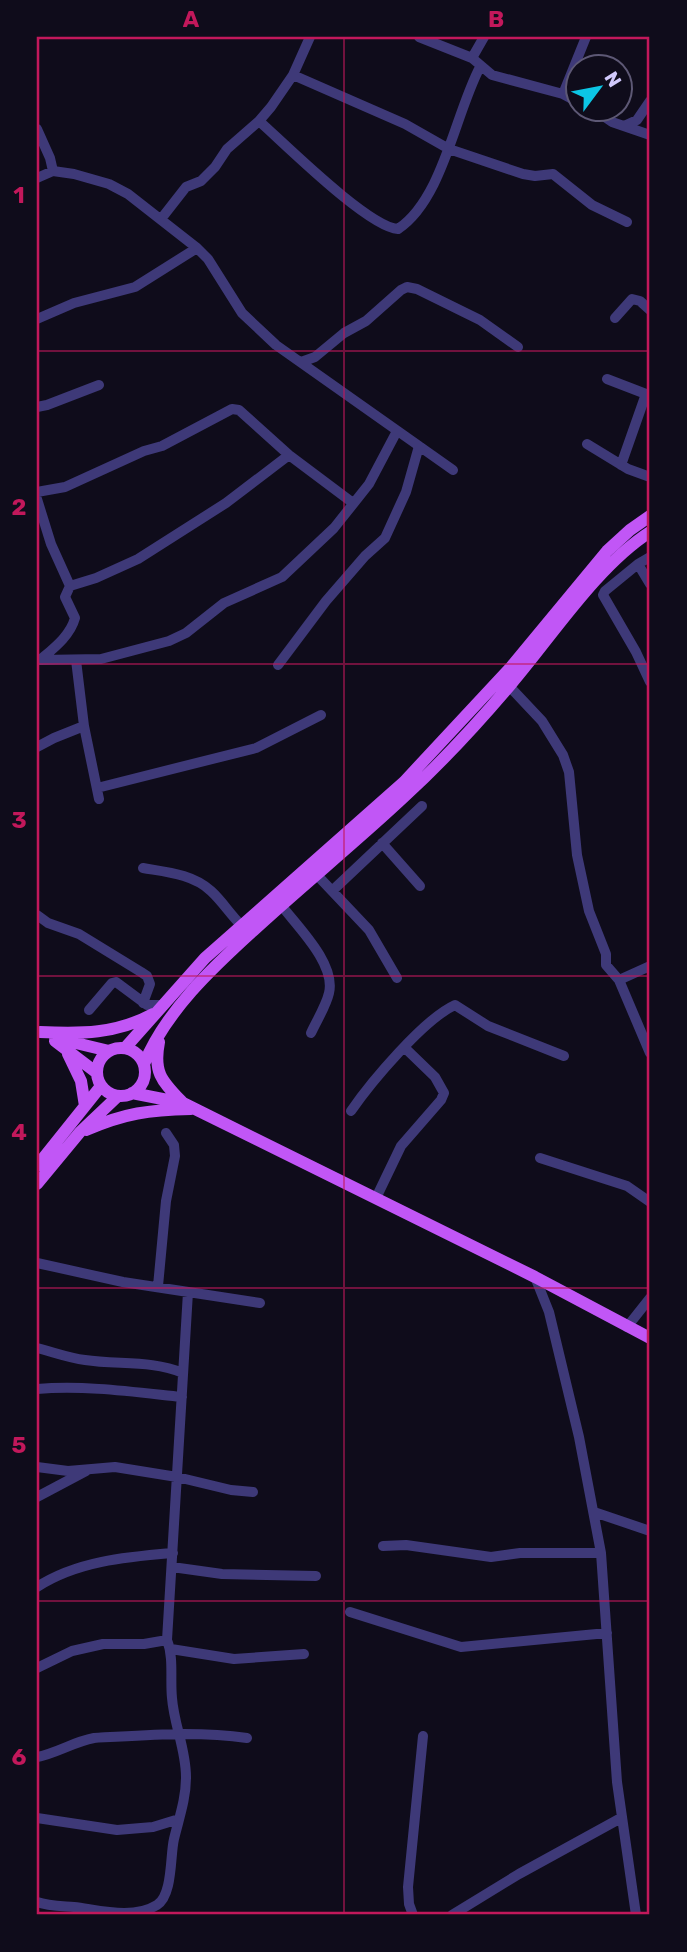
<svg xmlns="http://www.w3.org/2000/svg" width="687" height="1952" font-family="Rubik,sans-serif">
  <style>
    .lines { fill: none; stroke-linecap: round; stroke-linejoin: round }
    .minor { stroke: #3e3978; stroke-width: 10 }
    .major { stroke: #c156f6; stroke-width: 12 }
    .grid { fill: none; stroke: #c2185b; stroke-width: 2; stroke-opacity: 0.55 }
    .neatline { fill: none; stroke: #c2185b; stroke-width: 2.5 }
    .grid-label { font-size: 23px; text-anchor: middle; font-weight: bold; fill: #c2185b }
  </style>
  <rect width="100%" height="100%" fill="#0f0c1b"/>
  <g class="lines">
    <path class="minor" d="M419,37L472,58L492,75L563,94L578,102
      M472,58L484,37
      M293,75L405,124L449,149L523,174L535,176L553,174L592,205L627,222
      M563,94L586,37
      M592,108L612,122L650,135
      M259,121C285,144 368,227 398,229C443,199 455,114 480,67
      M624,126L637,120L650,101
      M37,129L50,158L53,171
      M37,178L53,171L74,174L109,184L128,194L197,248L208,259L242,313L276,345L453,470
      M161,219L186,187L201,181L215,167L227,149L259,121L271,107L293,75L310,37
      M615,318L632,299L640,301L650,310
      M37,319L74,303L135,287L197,248
      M301,362L315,357L344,333L366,321L401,290L407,287L417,289L480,320L518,347
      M607,379L646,394L621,465
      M37,407L47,405L99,385
      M587,444L628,469L650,477
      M37,492L65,487L144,451L162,446L232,409L239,410L289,455L353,503
      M37,499L51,544L70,586L65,597L75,618C70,636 54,648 40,660
      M638,564L650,557
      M650,584L638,564L605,591L603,595L636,652L650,682
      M70,586L96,578L138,559L226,503L289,455
      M41,660L101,659L169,641L186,633L224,603L282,577L334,528L369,484L397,431
      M76,660L84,726L99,799
      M278,665L326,601L365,556L385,538L406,492L419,446
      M509,686L542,721L563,755L569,772L577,855L589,911L606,954V965L619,980L650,1053
      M37,747L54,738L84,726
      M97,788L256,748L321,715
      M382,843L420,886
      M143,868C166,872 193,874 211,891C222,901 230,914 241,925
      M316,874L369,930L397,978
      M332,891L422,806
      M281,905C298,927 336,964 329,993C326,1006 317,1020 311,1033
      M37,915L48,923L79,934L141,972L147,976L150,984L143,1003
      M619,980L650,966
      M89,1010L112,983L116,982L147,1005H163
      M351,1111C371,1082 424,1019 455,1005L488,1026L564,1056
      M540,1158L627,1186L650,1202
      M376,1198L401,1146L441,1100L444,1093L435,1077L405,1048
      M37,1263L123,1282L260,1303
      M535,1277L549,1312L579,1437L601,1553L617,1782L636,1915
      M158,1286L166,1201L175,1156L174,1145L166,1133
      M627,1327L650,1298
      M37,1348C53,1352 69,1358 85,1360C118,1365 152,1360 183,1373
      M37,1389C85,1385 134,1392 182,1397
      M37,1467L68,1471L115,1467L177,1477L231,1490L253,1492
      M37,1497L86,1471
      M594,1512L650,1531
      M383,1546L406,1545L491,1557L520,1553H601
      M172,1567L222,1574L316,1576
      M37,1587C77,1561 126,1557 173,1553
      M350,1612L461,1647L607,1633
      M171,1649L234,1659L304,1654
      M37,1668L72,1651L103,1644H144L167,1640
      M37,1757C57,1753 73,1742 94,1738C144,1735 197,1731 247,1738
      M37,1818L117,1830L153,1827L179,1819
      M37,1902C48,1906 62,1906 74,1907C99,1910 133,1920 157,1905C173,1895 170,1855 174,1839C179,1818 186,1799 186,1777C186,1749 174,1725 172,1698C170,1679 174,1658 167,1640L188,1292
      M413,1915L409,1904L408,1887L423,1736
      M452,1915L519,1874L621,1818"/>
    <path class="major" d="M40,1032C81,1034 116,1034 153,1014
      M55,1038L109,1051
      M55,1041L97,1073
      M159,1042C153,1073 162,1081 182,1102
      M97 1072a24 24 0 1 1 48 0a24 24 0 1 1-48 0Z
      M125,1048L205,958L404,782L511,667L607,551L630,530L650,516
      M68,1054L81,1081L85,1106
      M144,1064C166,1011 212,968 254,930C304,884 356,842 405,796C443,761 478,723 511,684C552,636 597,566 650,532
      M132,1093L183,1103L535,1277L650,1338
      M86,1130C125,1113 149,1110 191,1109
      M37,1166L101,1086
      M37,1184L80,1132L118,1096"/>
  </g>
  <path class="grid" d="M344,37V1915M37,351H650M37,664H650M37,976H650M37,1288H650M37,1601H650"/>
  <rect width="687" height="1952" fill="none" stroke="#0f0c1b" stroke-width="77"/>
  <g transform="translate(599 88) rotate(58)"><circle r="33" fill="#0f0c1b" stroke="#5d5875" stroke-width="2"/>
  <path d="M0-5L12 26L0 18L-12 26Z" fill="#0cc6e5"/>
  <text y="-10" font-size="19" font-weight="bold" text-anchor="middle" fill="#d1c9fc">N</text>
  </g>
  <rect x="38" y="38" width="610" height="1875" class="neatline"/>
  <g class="grid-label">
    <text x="191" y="27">A</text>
    <text x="496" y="27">B</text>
    <text x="19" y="203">1</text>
    <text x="19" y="515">2</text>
    <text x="19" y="828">3</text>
    <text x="19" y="1140">4</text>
    <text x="19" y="1453">5</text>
    <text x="19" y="1765">6</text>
  </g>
</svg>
